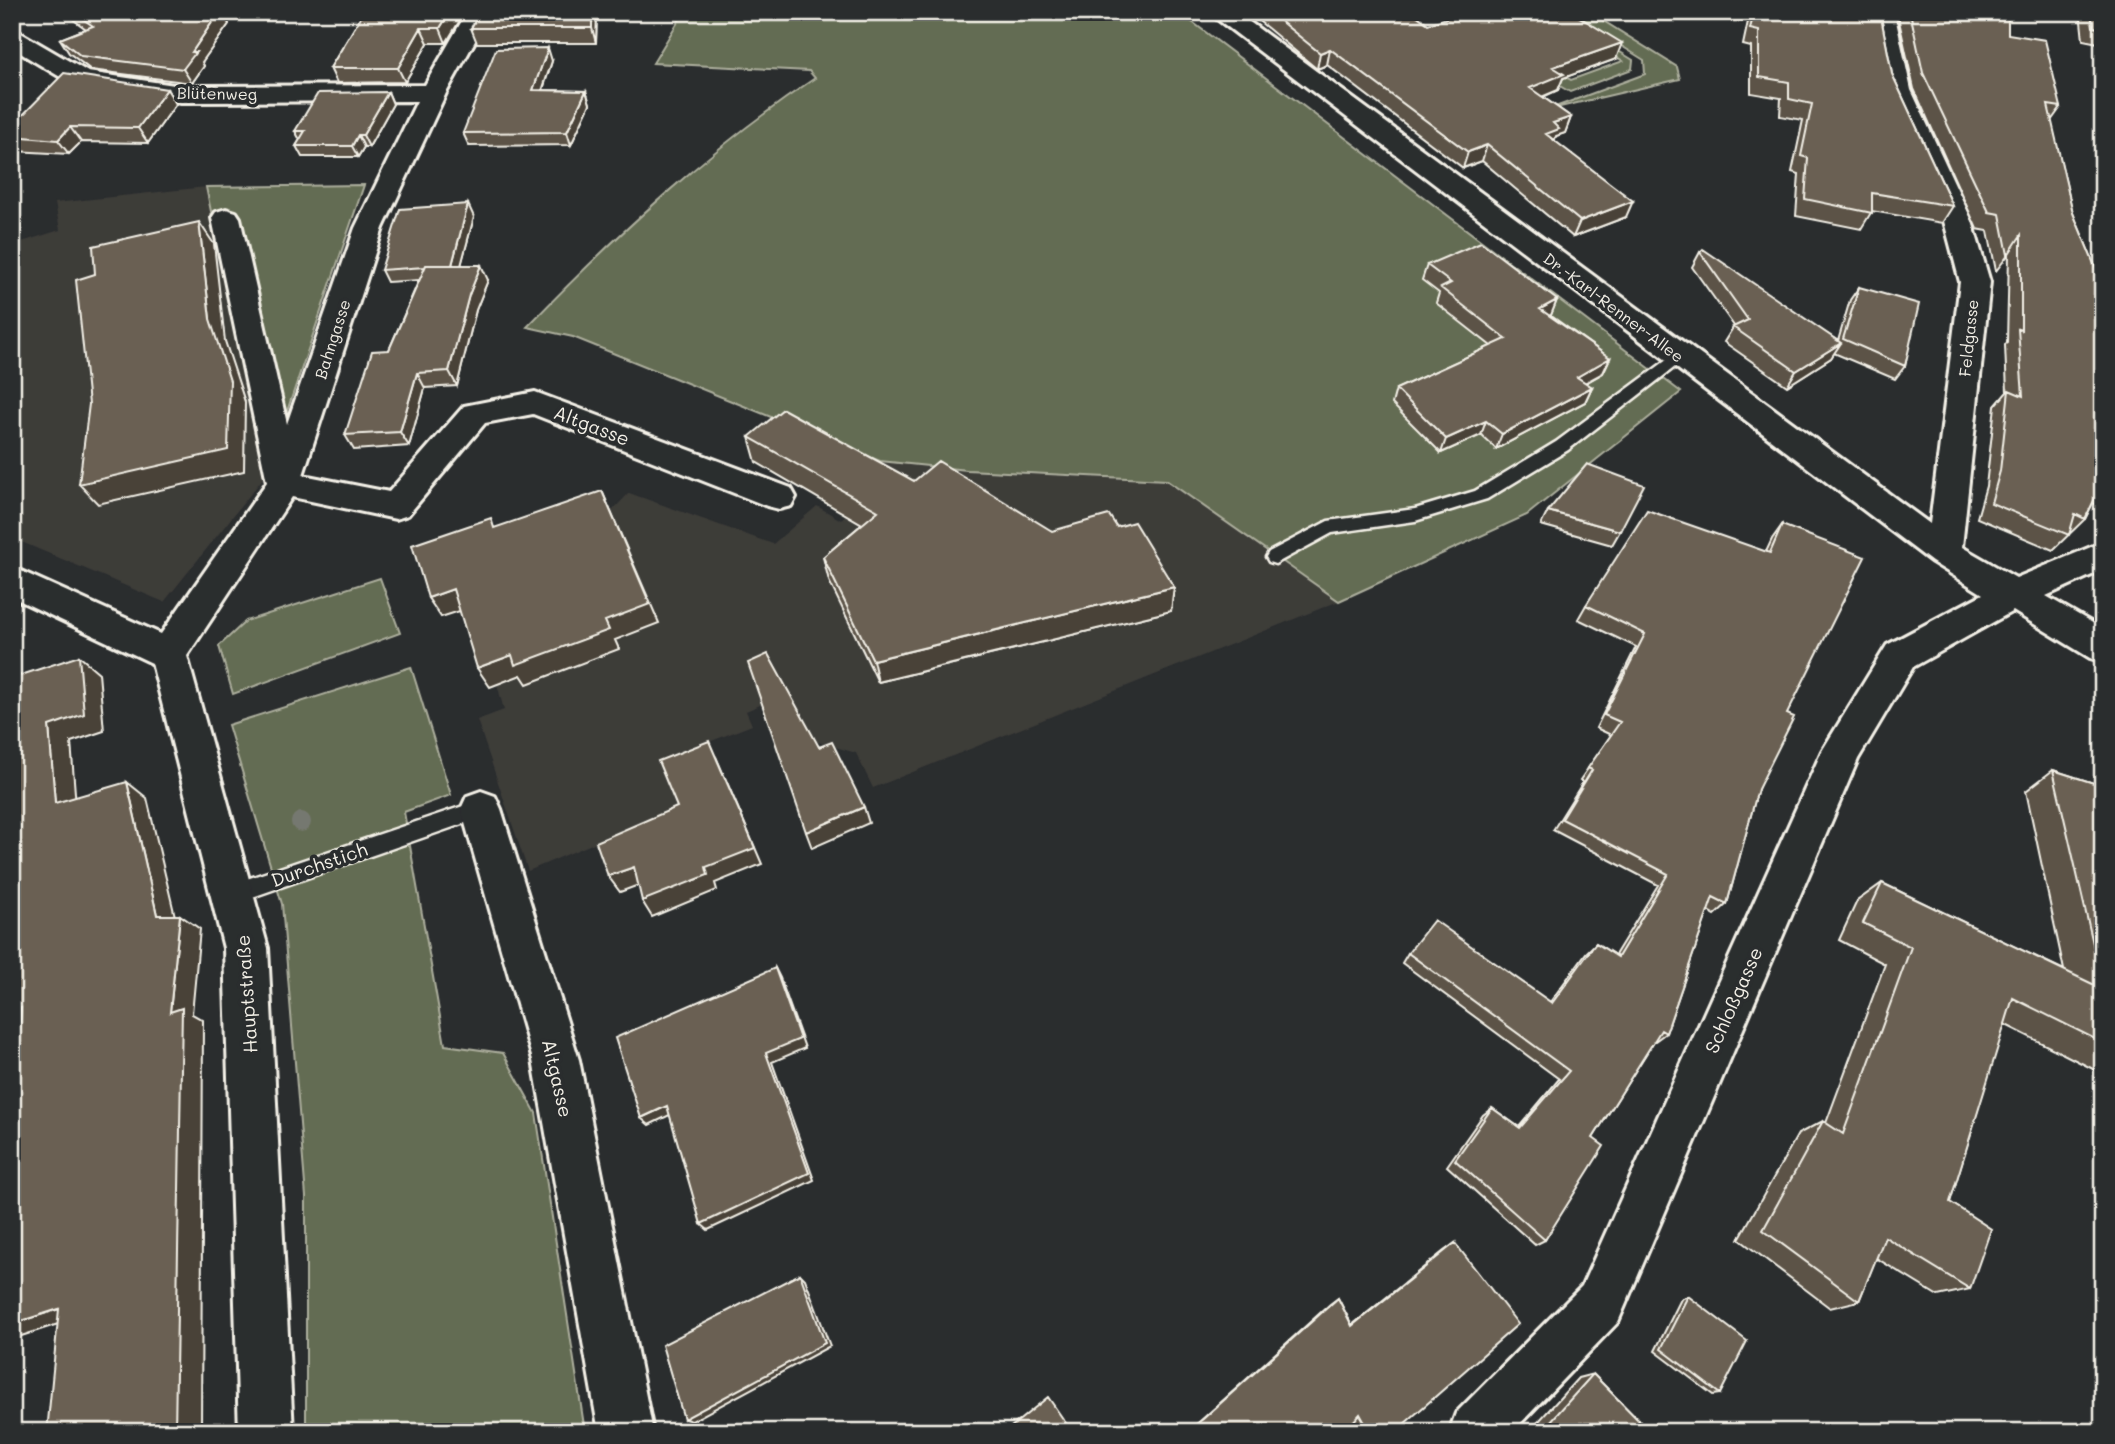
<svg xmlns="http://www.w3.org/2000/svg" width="2115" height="1444" font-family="Mali,sans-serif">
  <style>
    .built { fill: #3d3c39 }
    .green { fill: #646c52; stroke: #acae9d; stroke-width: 2 }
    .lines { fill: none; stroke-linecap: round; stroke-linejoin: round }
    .service-casing { stroke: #f4f1e8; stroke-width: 5 }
    .minor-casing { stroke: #f4f1e8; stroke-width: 6 }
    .service { fill: #2a2d2e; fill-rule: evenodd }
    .minor { fill: #2a2d2e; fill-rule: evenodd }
    .tree { fill: #75786f }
    .wall { fill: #5b5347; stroke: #f4f1e8; stroke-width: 2 }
    .shaded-wall { fill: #4a4339; stroke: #f4f1e8; stroke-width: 2 }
    .building { fill: #6a6052; stroke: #f4f1e8; stroke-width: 2 }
    .labels { text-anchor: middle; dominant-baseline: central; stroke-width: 7; stroke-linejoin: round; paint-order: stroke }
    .far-street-label { font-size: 16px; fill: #f4f1e8; stroke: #2a2d2e }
    .street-label { font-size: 19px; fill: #f4f1e8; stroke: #2a2d2e }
  </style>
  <rect width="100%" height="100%" fill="#2a2d2e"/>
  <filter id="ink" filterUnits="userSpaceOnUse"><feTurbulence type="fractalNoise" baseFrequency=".0143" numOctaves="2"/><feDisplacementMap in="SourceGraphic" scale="14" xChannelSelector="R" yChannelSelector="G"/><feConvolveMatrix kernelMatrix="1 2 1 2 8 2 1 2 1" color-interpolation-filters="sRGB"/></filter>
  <g filter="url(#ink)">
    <path class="built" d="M206,187L265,476L164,602L12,538V245L60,230L55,203Z
      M880,461L967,470L1166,480L1339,601L873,788L856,753L811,740L786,694L746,711L752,725L699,746L679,807L528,871L477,720L504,710L497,684L524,674L528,684L618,649L615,640L658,623L611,512L629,493L773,544L817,506L841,520L846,514L864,476Z"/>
    <path class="green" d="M684,12H1179L1681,392L1527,515L1339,601L1166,480L967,470L880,461L573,337L527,327C616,235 709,149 815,78L809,71L653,63Z
      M1567,12H1589L1677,67L1680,79L1547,110L1645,74L1644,60Z
      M1594,36L1633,60L1632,69L1570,92L1541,75L1554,71L1571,80L1623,61L1588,38Z
      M364,185L265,476L206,187Z
      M380,578L400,633L233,694L219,646L246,621Z
      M411,667L451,795L404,812L445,1045L503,1053L536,1113L585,1432H306V1197L282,904L228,725Z"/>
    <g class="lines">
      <defs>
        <path id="service" d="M1679,351L1687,356L1684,360L1568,450L1487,499L1415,521L1332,533L1275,564L1269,562L1266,557L1269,552L1328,521L1415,509L1475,491L1556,442Z
          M481,800L488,803L491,809L488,815L232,904L225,901L221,894L225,887L232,884Z"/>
        <path id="minor" d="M467,12H491L446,93L383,228L303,475L389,492L464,406L535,392L791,488L796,497L791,506L779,509L767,506L533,414L485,423L408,515L396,519L292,497L187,656L268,948L293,1432H239L224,948L152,663L12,597V567L161,634L267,482L212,218L216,212L226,209L236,212L240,218L287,424L355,228L417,101L181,102L81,87L72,84L12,48V31L21,33L88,72L181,86L425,85Z
          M1208,12H1236L1930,524L1960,282L1944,221L1885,90L1872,21L1873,12H1897L1896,21L1911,90L1972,221L1990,282L1962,547L2016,578L2103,542V570L2046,596L2103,629V662L2090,658L2013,611L1913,667L1858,759L1618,1322L1512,1432H1449L1456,1413L1582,1286L1822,751L1887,645L1983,594L1932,562Z
          M481,791L495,796L501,809L579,1060L653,1432H599L533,1060L461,809L467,796Z"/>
      </defs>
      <use href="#service" class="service-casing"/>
      <use href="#minor" class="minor-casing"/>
      <use href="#service" class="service"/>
      <use href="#minor" class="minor"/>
    </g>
    <circle class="tree" cx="301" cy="822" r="10"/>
    <path class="wall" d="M63,12H222L229,24L202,62L204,66L192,83L91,70L69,53L60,39L86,29Z
      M364,12H465L446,43H428L405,82L337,83L330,68Z
      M597,12L596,43H477L471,28Z
      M1248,12H1412L1428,24L1616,59L1563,78L1558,90L1543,97L1571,117L1565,133L1556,136L1554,140L1626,217L1573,237L1482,161L1463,168L1327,65L1317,69Z
      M1750,12H1880L1892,74L1953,206L1942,223L1872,211L1861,229L1796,216L1799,174L1792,172L1803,120L1780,116L1781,98L1751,93V47L1743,45Z
      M1899,12H2008V34L2061,107L2051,121L2073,213L2103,286V507L2093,503L2085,519L2053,550L1977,518L1986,486L1995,406L2007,392L2005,345L2007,342L2009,254L1996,271L1988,231L1977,229L1914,89L1899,21Z
      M2080,12H2103V44L2083,40Z
      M552,61L543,90L586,91L590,104L571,145L469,146L463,133Z
      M167,89L176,104L148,143L81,142L69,154L14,151L12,148V126Z
      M388,92L393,104L369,147H364L358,157H302L296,146L300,140L295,131Z
      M474,217L461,265L488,280L476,310L457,386L425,388L409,446L354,450L345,435L389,350L419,280L387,282L381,270Z
      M1700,252L1838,341L1850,300L1859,287L1905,366L1895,379L1834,353L1831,358L1787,386L1724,342L1734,326L1692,267Z
      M1427,265L1557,300L1551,315H1550L1610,358L1603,373L1586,383L1592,387L1585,402L1496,449L1481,435L1441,453L1392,404L1396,389L1491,346L1436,303L1439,293L1422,280Z
      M749,437L914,481L1052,531L1117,527L1174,587L1171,611L878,682L829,581L823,557L862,524L756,462Z
      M1548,511L1620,531L1612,545L1541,525Z
      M1782,525L1787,714L1758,789L1727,904L1715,915L1708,911L1666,1033L1655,1041H1654L1593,1138L1545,1240L1535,1245L1447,1166L1483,1115L1492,1108L1519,1127L1559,1079L1402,963L1408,953L1550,1002L1586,953L1596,943L1615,955L1658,885L1553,830L1583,782L1580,780L1611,735L1596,728L1636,647L1578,619L1586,605L1766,552L1772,539Z
      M2053,770L2103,786V1074L2004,1024L1950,1202L1970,1289L1938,1296L1876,1258L1859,1301L1830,1308L1739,1239L1798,1134L1823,1121L1826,1123L1885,964L1839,940L1857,901L1882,883L2064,970L2026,791Z
      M1455,1243L1395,1432H1359L1353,1421L1199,1422L1330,1304L1338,1298L1352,1325L1444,1251Z
      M1688,1296L1720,1394L1713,1395L1655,1351L1681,1299Z
      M1593,1374L1650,1432H1529L1578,1378Z"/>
    <path class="shaded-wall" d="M219,12H222L229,24L202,62L204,66L192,83L183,69L192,52Z
      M450,12H465L446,43L440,28Z
      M592,12H597L596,43L592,28Z
      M421,28L428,43L405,82L398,68Z
      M1622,43L1616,59L1563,78L1558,90L1525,104L1530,88L1553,67Z
      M548,48L552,61L538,103L533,90Z
      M1330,49L1327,65L1317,69L1320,53Z
      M167,89L176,104L148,143L138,128Z
      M586,91L590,104L571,145L567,132Z
      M388,92L393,104L369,147L363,135Z
      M1571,117L1565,133L1556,136L1553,145L1546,134L1553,123Z
      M70,127L81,142L69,154L58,140Z
      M358,135L364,147L358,157L352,146Z
      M1487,145L1482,161L1463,168L1468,152Z
      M1633,201L1626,217L1573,237L1580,221Z
      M468,204L474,217L458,277L452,265Z
      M199,222L214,244L225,341L245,402L244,471L98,504L79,484L210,319Z
      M481,265L488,280L476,310L457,386L449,371L469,295Z
      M1557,300L1551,315L1534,324L1540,309Z
      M1841,343L1831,358L1787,386L1796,371Z
      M1610,358L1603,373L1570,391L1577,377Z
      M417,373L425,388L409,446L400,432Z
      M1592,387L1585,402L1496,449L1502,434Z
      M1486,421L1481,435L1441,453L1446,439Z
      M602,491L659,623L615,640L619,649L527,684L521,675L490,687L477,668L605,621Z
      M1174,587L1171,611L878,682L873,660Z
      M453,589L466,609L441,617L428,598Z
      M79,656L99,673L104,731L71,742L77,819L55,803L49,726Z
      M717,759L762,864L715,883L717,890L652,917L642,901L706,867Z
      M127,782L147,798L178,929L157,915Z
      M864,807L869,823L812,848L806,832Z
      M634,867L644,883L620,892L608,876Z
      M180,915L200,929L192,1014L203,1020L201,1432H175L170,1012Z
      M775,968L780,978L805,1048L772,1062L814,1180L708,1230L701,1224L766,1053Z
      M21,1008L46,1021L12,1032V1011Z
      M667,1106L674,1113L649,1125L641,1118Z
      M800,1274L805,1279L830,1346L692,1421L684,1419Z
      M59,1309L86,1315L12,1339V1324Z"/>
    <path class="building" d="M73,12H219L192,52H196L183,69L81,56L60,39L93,26Z
      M364,12H450L440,28H421L398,68H330Z
      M480,12H592V28H471Z
      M1269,12H1412L1428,24L1467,12H1571L1622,43L1553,67L1564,74L1530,88L1571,117L1553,123L1559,129L1546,134L1633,201L1580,221L1487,145L1468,152L1330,49L1320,53Z
      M1754,12H1880L1892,74L1953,206L1872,193V213L1805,199L1808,158L1801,156L1812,104L1789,99V82L1759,77V31L1750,29Z
      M1910,12H2008V34L2045,40L2061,107L2048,105L2073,213L2103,286V485L2102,484L2085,519L2075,514L2069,535L1991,503L2000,471L2009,390L2023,396L2018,329L2021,330V235L2008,255L2000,214L1989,212L1923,73Z
      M2091,12H2103V29L2093,27Z
      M548,48L533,90L586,91L567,132L463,133L496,49Z
      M64,73L167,89L138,128L70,127L58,140L12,136V126Z
      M388,92L363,135H358L352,146H296L305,131H295L318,93Z
      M468,204L452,265H426L425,267L381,270L400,209Z
      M199,222L210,319L230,381L228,450L79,484L89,404L76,280L95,274L93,246Z
      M1481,242L1557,300L1540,309L1610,358L1577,377L1592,387L1502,434L1486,421L1446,439L1396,389L1506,339L1441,288L1451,283L1427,265Z
      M1703,249L1841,343L1796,371L1733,327L1748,320L1700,252Z
      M426,265H481L469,295L449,371L417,373L400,432L345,435L372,351L389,350Z
      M1859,287L1919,304L1905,366L1843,339Z
      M783,409L914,481L938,461L1052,531L1109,515L1117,527L1134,522L1174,587L873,660L823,557L878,511L749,437Z
      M1587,464L1644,485L1620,531L1548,511Z
      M602,491L650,604L605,621L609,630L515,665L512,655L477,668L453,589L428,598L412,545L491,518L494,528Z
      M1647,510L1770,553L1782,525L1865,557L1787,714L1794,717L1758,789L1727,904L1713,897L1666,1033L1661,1030L1593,1138L1604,1146L1545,1240L1455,1160L1492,1108L1520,1128L1569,1071L1408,953L1434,920L1552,1003L1596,943L1618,957L1668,874L1562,819L1592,770L1588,768L1620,722L1604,715L1645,634L1586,605Z
      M768,654L819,747L832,742L864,807L806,832L748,663Z
      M79,656L84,714L49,726L55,803L127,782L157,915H180L170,1012L182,1008L175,1432H47L59,1309L12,1324V1122L21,1008L12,1011V678Z
      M709,741L755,848L706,867L708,875L642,901L634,867L608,876L596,842L677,807L658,761Z
      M2053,770L2103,786V987Z
      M1882,883L2103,989V1043L2013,998L1950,1202L1991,1229L1970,1289L1885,1237L1859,1301L1763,1230L1823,1121L1843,1134L1911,947L1863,923Z
      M775,968L800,1039L766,1053L809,1173L701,1224L667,1106L641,1118L615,1038Z
      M1455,1243L1518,1324L1395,1432H1370L1360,1414L1344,1432H1186L1203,1419L1338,1298L1352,1326Z
      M800,1274L825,1343L684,1419L662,1345Z
      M1688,1296L1747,1341L1720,1394L1661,1349Z
      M1593,1374L1650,1432H1541Z
      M1048,1397L1072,1432H1005Z"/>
  </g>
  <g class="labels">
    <g class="far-street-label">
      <text transform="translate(217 93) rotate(1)">Blütenweg</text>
      <text transform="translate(1614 307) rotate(37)">Dr.-Karl-Renner-Allee</text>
      <text transform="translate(1968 338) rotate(-84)">Feldgasse</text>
      <text transform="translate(332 339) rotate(-72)">Bahngasse</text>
    </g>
    <g class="street-label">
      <text transform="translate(592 425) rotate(21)">Altgasse</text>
      <text transform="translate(319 864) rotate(-19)">Durchstich</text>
      <text transform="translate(246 994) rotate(-94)">Hauptstraße</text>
      <text transform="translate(1733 1000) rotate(-66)">Schloßgasse</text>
      <text transform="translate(558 1078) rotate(77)">Altgasse</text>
    </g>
  </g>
  <rect width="2115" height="1444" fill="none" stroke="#2a2d2e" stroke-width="42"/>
  <rect x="21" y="21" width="2073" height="1402" fill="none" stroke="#f4f1e8" stroke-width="2.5" filter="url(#ink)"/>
</svg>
